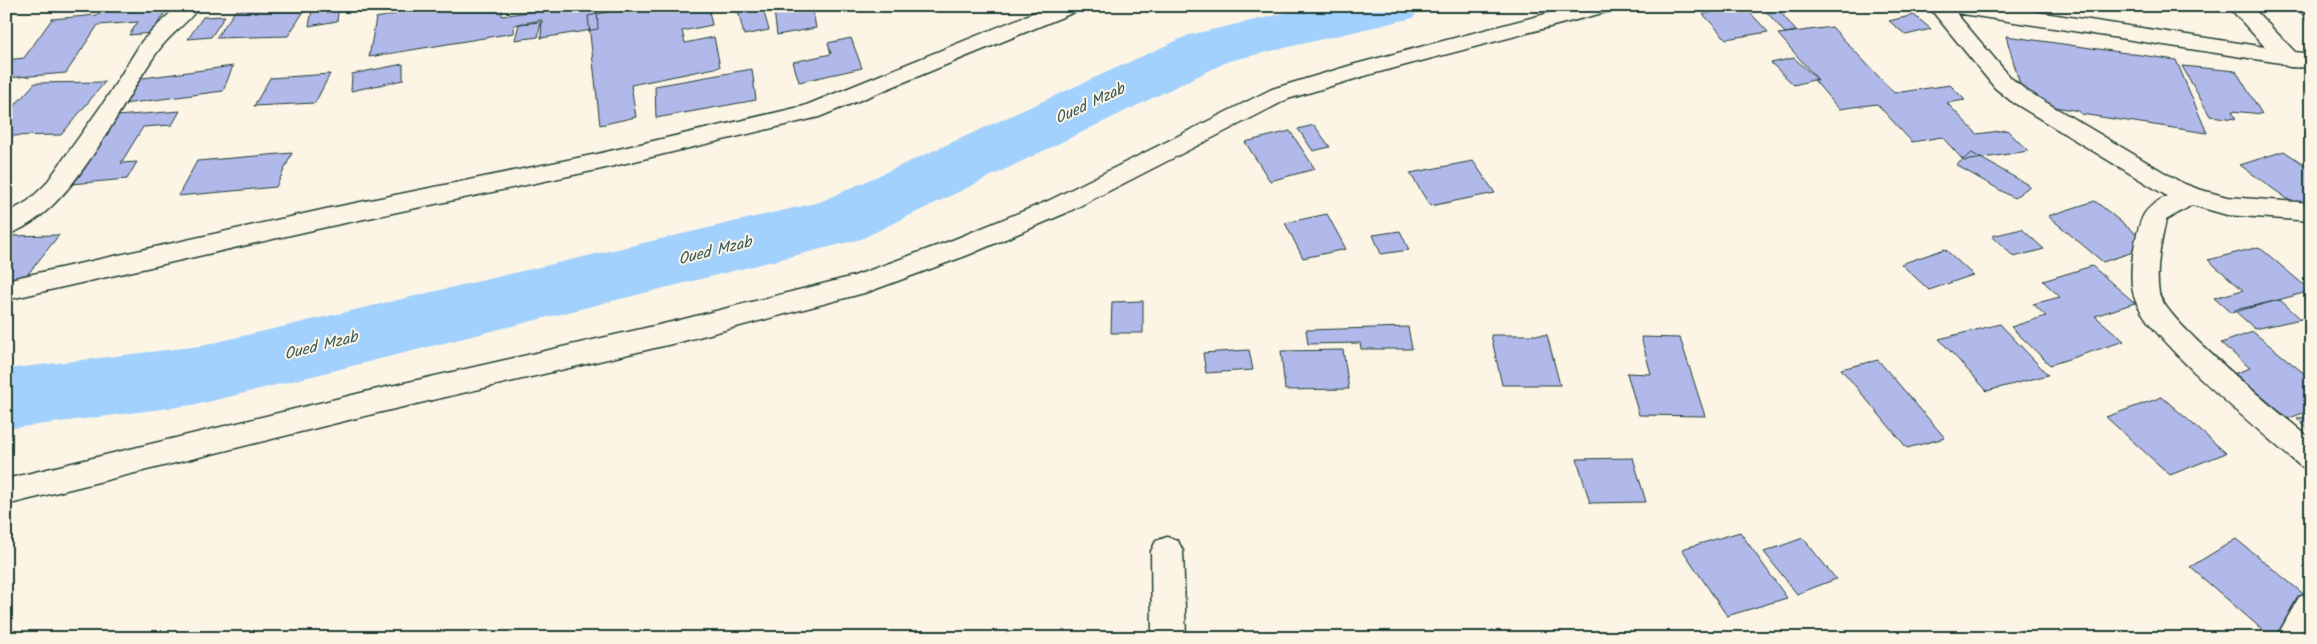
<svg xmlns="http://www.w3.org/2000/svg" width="2317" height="644" font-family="Kalam,sans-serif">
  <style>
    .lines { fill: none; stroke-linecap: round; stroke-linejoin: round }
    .river { fill: #a2d1fe; fill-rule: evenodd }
    .building { fill: #b1b9ea; stroke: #1f3d34 }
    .minor-casing { stroke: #1f3d34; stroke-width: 3 }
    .minor { fill: #fcf5e5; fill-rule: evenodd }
    .labels { text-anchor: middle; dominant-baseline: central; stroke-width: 4; stroke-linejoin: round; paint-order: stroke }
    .water-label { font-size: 16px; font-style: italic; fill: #395b5c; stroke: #fcf5e5 }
  </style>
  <rect width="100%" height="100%" fill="#fcf5e5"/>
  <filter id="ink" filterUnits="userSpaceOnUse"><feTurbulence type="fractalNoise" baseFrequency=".02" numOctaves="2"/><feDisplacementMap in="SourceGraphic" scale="10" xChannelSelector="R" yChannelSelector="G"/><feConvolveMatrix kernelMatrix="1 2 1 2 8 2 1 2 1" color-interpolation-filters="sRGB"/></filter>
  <g filter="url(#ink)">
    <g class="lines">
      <path class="river" d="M1316,6H1421L1413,18L1229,61L861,239L200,404L6,429V369L200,346L820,202L1189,35Z"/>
    </g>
    <path class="building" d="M103,6H169L152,33L129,35L138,22L98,25L66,73L6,78V60L24,58L52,19L97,15Z
      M313,6H339L337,21L309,26Z
      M397,6H502V16L564,6H577V11L597,8L598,29L541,38L542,20L514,25V33L369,57L376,18L396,14Z
      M637,6H708L712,25L682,31L685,43L714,37L720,67L631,85L636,117L600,125L588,16Z
      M737,6H762L769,30L744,35Z
      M800,6H812L816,28L777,35L774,10Z
      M2296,6H2311V27Z
      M1745,7L1768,32L1726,39L1703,14Z
      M306,8L288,36L216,38L236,10Z
      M1777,8L1796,31L1785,33L1765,10Z
      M1914,15L1931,29L1906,35L1889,21Z
      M225,16L211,37L188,39L203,17Z
      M541,22L538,37L515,40L519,24Z
      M1832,27L1894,93L1950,85L1965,100L1947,103L1977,134L2007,130L2028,151L1964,161L1942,137L1912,142L1877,104L1839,109L1814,80H1818L1778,34Z
      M2006,36L2176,60L2207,133L2081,114L2079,111L2025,102Z
      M851,38L862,68L799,82L793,62L831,54L828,43Z
      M1794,58L1817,79L1794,85L1771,63Z
      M403,64V80L351,91L352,74Z
      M233,66L223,91L116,105L128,80Z
      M2182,66L2236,71L2262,114L2232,111L2236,119L2210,116Z
      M752,69L756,100L656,118L655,86Z
      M330,74L315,103L254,106L270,78Z
      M105,82L61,135L6,136V115L35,83Z
      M180,111L172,125L143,127L121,163L137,162L127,179L71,184L104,117Z
      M1314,125L1330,147L1313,151L1298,129Z
      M1290,131L1315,169L1270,181L1245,142Z
      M2284,151L2311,169V216L2240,165Z
      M292,153L276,187L178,196L197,161Z
      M1972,153L2030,186L2014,198L1956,165Z
      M1473,161L1495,193L1430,206L1410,173Z
      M2095,201L2151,246L2103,262L2048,216Z
      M1327,214L1346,249L1303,258L1285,223Z
      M2022,229L2044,249L2014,257L1992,236Z
      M1400,231L1409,250L1381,254L1373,235Z
      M59,235L20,284H6V236Z
      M2259,247L2311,291L2231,313L2214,298L2243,290L2208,260Z
      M1945,249L1973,275L1929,290L1901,264Z
      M2092,266L2135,303L2095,316L2124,341L2050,365L2011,327L2046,316L2033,304L2060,297L2043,281Z
      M2280,300L2301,319L2255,329L2234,310Z
      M1143,301V333H1111L1112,302Z
      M2000,324L2048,375L1987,391L1939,339Z
      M1408,327L1412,349H1361L1360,343L1308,344L1306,330Z
      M2253,332L2311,379V410L2279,422L2225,377L2250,368L2221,343Z
      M1491,335H1547L1560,385H1502Z
      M1641,337L1680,338L1705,416L1639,415L1627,373L1651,374Z
      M1249,350L1253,370L1206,373L1203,353Z
      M1343,350L1349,389L1285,390L1281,351Z
      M1878,360L1945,438L1907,448L1841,369Z
      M2162,397L2226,453L2170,475L2106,417Z
      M2311,417V433L2297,418Z
      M1633,458L1646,502L1590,503L1577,459Z
      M1740,532L1787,598L1727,616L1682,549Z
      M1803,538L1836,579L1797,594L1764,552Z
      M2236,539L2311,600L2295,638H2272L2190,567Z"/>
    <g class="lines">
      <defs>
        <path id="minor" d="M177,6H200C188,23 170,34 158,51C119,105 73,215 6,235V214L28,201L45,185L106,99L142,41Z
          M1050,6H1080L1077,11L819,117L597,170L326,227L6,300V280L326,209L597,154L804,106Z
          M1576,6H1613L1610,11L1368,75L1288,99L1066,213L968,255L868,292L676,343L369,415L6,505V479L369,391L676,321L854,276L950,241L1048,201L1272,89L1352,65Z
          M1928,6H1998L2265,47L2228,6H2251L2295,52L2311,54V68C2301,66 2288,70 2281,63L1956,13L2011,78L2027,91L2182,183L2198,189L2227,197L2311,203V221L2227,215L2192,205L2166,220C2161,243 2155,269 2159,293C2165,322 2283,415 2311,439V469L2300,466C2265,434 2139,334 2133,292C2130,277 2132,258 2135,243C2141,217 2142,209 2167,196L2011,101L1995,88Z
          M1167,537L1178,541L1183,551L1186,638H1152L1151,551L1156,541Z
          M2311,593V638H2276L2299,597Z"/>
      </defs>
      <use href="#minor" class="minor-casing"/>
      <use href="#minor" class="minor"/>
    </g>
  </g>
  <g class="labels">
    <g class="water-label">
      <text transform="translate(1090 104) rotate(-25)">Oued Mzab</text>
      <text transform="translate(715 251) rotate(-14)">Oued Mzab</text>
      <text transform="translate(321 346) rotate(-14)">Oued Mzab</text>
    </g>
  </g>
  <rect width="2317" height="644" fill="none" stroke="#fcf5e5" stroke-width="25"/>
  <rect x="12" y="12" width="2292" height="619" fill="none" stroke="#1f3d34" stroke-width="2" filter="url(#ink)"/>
</svg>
